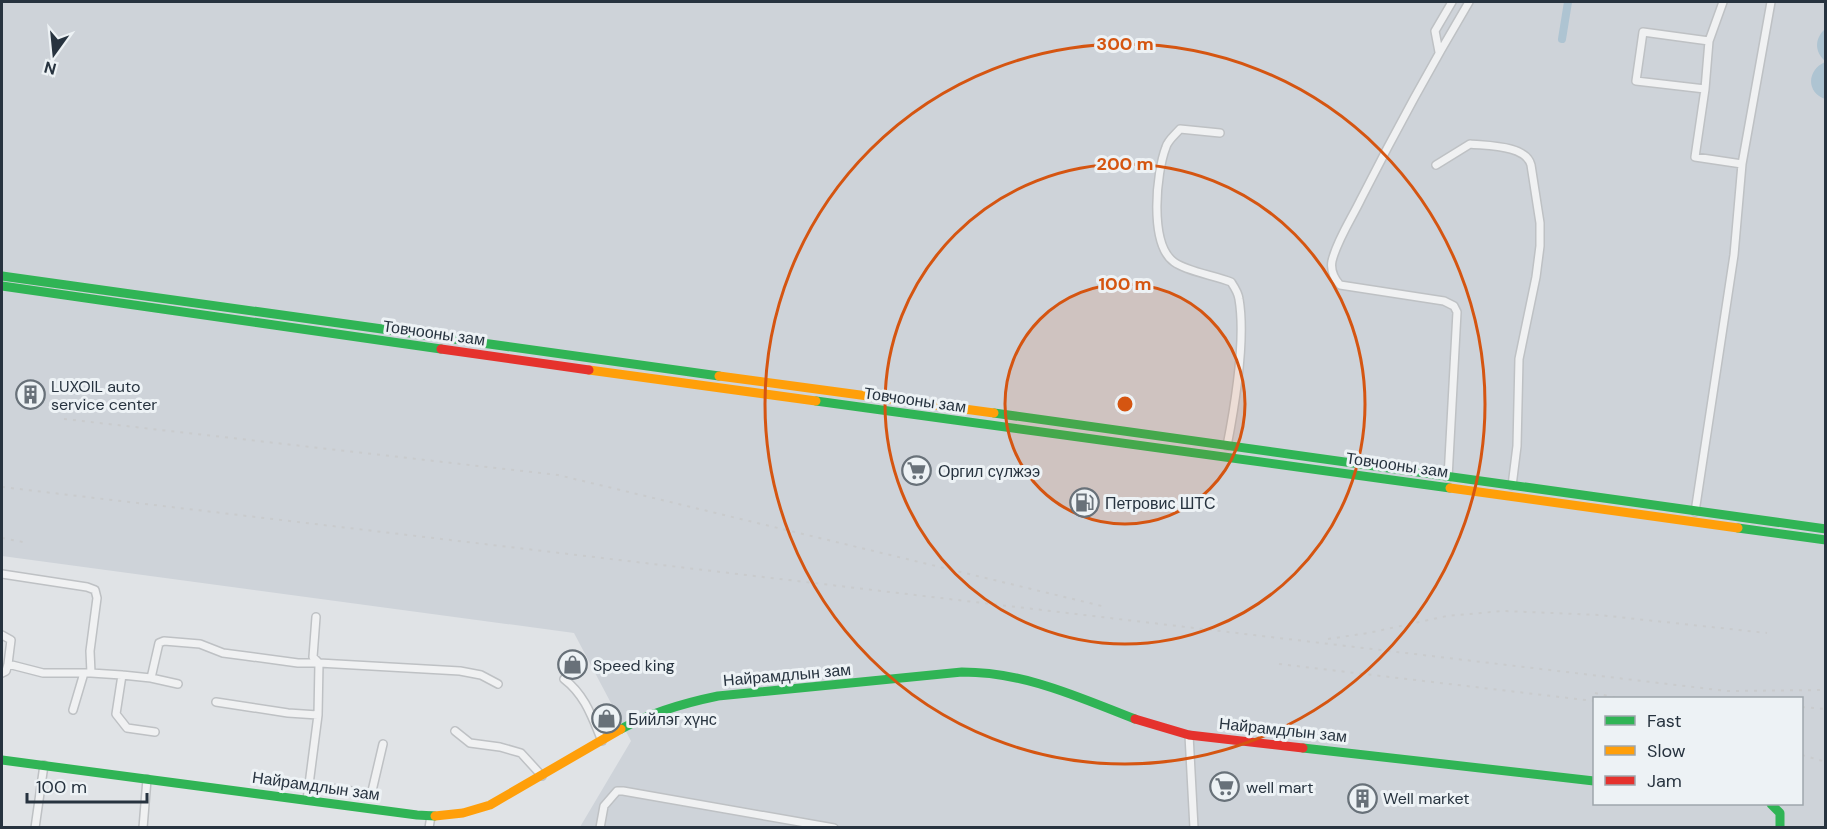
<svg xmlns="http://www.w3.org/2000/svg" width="1827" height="829" font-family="'DM Sans',sans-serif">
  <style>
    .built { fill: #ced3d9; fill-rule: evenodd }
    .water { fill: #aec4d2 }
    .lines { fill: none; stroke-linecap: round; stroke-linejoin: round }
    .canal { stroke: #aec4d2; stroke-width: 8 }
    .street-casing { stroke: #bec1c4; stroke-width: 10 }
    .street { stroke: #f0f1f2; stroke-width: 7 }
    .fast { stroke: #30b455; stroke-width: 9 }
    .slow { stroke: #ff9f0a; stroke-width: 9 }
    .jam { stroke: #e5322d; stroke-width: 9 }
    .rail { stroke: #c9cbcd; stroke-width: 2; stroke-dasharray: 3 6; stroke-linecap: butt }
    .ring { fill: none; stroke: #d55511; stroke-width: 3 }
    .labels { text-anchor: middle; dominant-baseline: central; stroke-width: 6; stroke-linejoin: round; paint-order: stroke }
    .street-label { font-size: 16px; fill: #27333f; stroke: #edf2f5 }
    .poi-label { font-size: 16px; fill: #27333f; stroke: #edf2f5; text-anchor: start }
    .centre { fill: #d55511; stroke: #edf2f5; stroke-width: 3 }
    .ring-label { font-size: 18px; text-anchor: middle; font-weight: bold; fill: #d55511; stroke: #edf2f5; stroke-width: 6; stroke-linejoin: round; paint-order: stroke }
  </style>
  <rect width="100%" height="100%" fill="#e0e3e6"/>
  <path class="built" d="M2,2H1825V827H580L631,741L574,633L2,556ZM1594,698H1802V804H1594Z"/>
  <path class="water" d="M1825,29V61C1814,51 1815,38 1825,29Z
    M1825,62V99C1806,92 1807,70 1825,62Z"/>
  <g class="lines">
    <path class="canal" d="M1562,39L1568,2"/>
    <defs>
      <path id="street" d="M1709,41L1723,2
        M1439,52L1435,31L1452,2
        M1705,89L1709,41L1643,32L1636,81L1705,89L1695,157L1742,164
        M1220,133L1180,129C1176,134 1168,140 1166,147C1156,173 1149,244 1174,262C1188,272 1214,275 1231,282C1235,288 1238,292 1239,299C1246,340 1235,405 1227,446
        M1436,165L1470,144C1487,146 1526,145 1531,165L1540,223V246L1536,277L1519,359L1517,446L1512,486
        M1448,478L1457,312L1454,306L1444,301L1340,285C1334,278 1330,271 1332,261C1337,240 1352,218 1361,199C1395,132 1431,66 1469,2
        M1695,512L1734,255L1742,164L1771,2
        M2,574L87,587L95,590L97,598L90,651L91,673
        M316,617L313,657L319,663
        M2,635L11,640L8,664L43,673H91L122,675L151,678L178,684
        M2,673L6,671L8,664
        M122,675L116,714L127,728L155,732
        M151,678L159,643L164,641L200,644L223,653L246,656L298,663H319
        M564,679C585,695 592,717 602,741
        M216,702L288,713L318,715
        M73,710L84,673
        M455,731L470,743L500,747L521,753L542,776
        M1189,735L1194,828
        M309,785L366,793L372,791L383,744
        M307,800L318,715L319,663L460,671L481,675L498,684
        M35,828L44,765
        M143,828L147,779
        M429,828L431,816
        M600,828L604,806L617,791H623L834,828"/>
    </defs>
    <use href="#street" class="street-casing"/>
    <use href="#street" class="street"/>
    <path class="fast" d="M2,276L719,376
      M2,286L441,349
      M816,401L1450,488
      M994,413L1826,529
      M1738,528L1826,540
      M621,729C652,712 684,703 718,696L962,672C1025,672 1078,697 1135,719
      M1303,748L1594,781
      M2,760L417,815L435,816
      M1771,804L1780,813V828"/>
    <path class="slow" d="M589,370L816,401
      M719,376L994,413
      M1450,488L1738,528
      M435,816L463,813L490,805L621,729"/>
    <path class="jam" d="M441,349L589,370
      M1135,719L1189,735L1303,748"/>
    <path class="rail" d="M64,419L558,475L1106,607
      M2,487L1727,691L1826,690
      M2,538L23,542
      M1328,639L1368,633L1447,616L1503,611L1599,615L1767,633
      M1279,664L1594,701
      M1595,693L1617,698
      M1802,707L1826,709
      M1802,755L1826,762"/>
  </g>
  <circle cx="1125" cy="404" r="120" fill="#d55511" fill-opacity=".12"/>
  <g class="ring">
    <circle cx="1125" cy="404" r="120"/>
    <circle cx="1125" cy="404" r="240"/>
    <circle cx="1125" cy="404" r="360"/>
  </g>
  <defs>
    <symbol id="building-ring" viewBox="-11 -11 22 22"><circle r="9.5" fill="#edf2f5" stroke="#687179" stroke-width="1.5"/><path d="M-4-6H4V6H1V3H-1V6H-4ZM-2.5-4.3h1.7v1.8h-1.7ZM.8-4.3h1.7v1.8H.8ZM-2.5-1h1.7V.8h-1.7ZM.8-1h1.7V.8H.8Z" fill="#687179"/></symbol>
    <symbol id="supermarket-ring" viewBox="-11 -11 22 22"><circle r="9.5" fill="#edf2f5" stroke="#687179" stroke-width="1.5"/><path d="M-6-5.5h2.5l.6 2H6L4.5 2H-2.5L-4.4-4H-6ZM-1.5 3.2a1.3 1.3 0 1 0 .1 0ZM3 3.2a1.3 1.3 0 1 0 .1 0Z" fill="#687179"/></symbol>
    <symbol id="fuel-ring" viewBox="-11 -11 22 22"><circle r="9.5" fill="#edf2f5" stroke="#687179" stroke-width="1.5"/><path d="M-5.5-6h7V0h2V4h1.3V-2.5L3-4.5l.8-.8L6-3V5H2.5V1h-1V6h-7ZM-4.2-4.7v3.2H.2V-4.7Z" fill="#687179"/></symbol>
    <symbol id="shop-ring" viewBox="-11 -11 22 22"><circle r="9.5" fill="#edf2f5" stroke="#687179" stroke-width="1.5"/><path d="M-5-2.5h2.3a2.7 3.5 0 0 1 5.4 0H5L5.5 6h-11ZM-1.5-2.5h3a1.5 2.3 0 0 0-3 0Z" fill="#687179"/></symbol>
  </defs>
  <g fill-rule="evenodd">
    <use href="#building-ring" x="14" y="378" width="33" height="33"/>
    <use href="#supermarket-ring" x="900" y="454" width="33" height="33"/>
    <use href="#fuel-ring" x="1068" y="486" width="33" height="33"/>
    <use href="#shop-ring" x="556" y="648" width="33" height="33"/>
    <use href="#shop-ring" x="590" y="702" width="33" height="33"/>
    <use href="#supermarket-ring" x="1208" y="770" width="33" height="33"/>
    <use href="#building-ring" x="1346" y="782" width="33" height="33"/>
  </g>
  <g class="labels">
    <g class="street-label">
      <text transform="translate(434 333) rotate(8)">Товчооны зам</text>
      <text transform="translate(915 400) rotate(8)">Товчооны зам</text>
      <text transform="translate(1397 465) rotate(8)">Товчооны зам</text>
      <text transform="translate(787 675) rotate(-5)">Найрамдлын зам</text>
      <text transform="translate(1283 730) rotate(6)">Найрамдлын зам</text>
      <text transform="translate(316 786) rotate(8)">Найрамдлын зам</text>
    </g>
    <g class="poi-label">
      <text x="51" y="386">LUXOIL auto<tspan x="51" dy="18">service center</tspan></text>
      <text x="938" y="471">Оргил сүлжээ</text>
      <text x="1105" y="503">Петровис ШТС</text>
      <text x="593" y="665">Speed king</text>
      <text x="628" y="719">Бийлэг хүнс</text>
      <text x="1246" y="787">well mart</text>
      <text x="1383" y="798">Well market</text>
    </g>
  </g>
  <circle cx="1125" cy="404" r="9" class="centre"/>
  <g class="ring-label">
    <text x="1125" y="50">300 m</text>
    <text x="1125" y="170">200 m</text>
    <text x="1125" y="290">100 m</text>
  </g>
  <rect width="1827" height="829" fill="none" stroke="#27333f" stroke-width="6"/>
  <rect x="1593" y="697" width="210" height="108" fill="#edf2f5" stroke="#9ea6ac" stroke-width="1.5"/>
  <rect x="1605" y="716" width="30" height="9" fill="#30b455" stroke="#9ea6ac" stroke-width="1.5"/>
  <text x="1647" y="727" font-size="18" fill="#27333f">Fast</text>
  <rect x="1605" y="746" width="30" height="9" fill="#ff9f0a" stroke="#9ea6ac" stroke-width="1.5"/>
  <text x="1647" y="757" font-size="18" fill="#27333f">Slow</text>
  <rect x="1605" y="776" width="30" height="9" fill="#e5322d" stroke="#9ea6ac" stroke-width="1.5"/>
  <text x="1647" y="787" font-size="18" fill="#27333f">Jam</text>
  <g transform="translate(54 54) rotate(195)" stroke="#edf2f5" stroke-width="4.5" paint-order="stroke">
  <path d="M0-4.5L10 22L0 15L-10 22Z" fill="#27333f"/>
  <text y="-9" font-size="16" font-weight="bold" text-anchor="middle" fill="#27333f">N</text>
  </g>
  <path d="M27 793v9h120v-9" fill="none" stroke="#27333f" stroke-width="3"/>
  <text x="36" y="793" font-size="18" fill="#27333f" stroke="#edf2f5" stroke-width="4.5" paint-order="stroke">100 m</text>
</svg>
